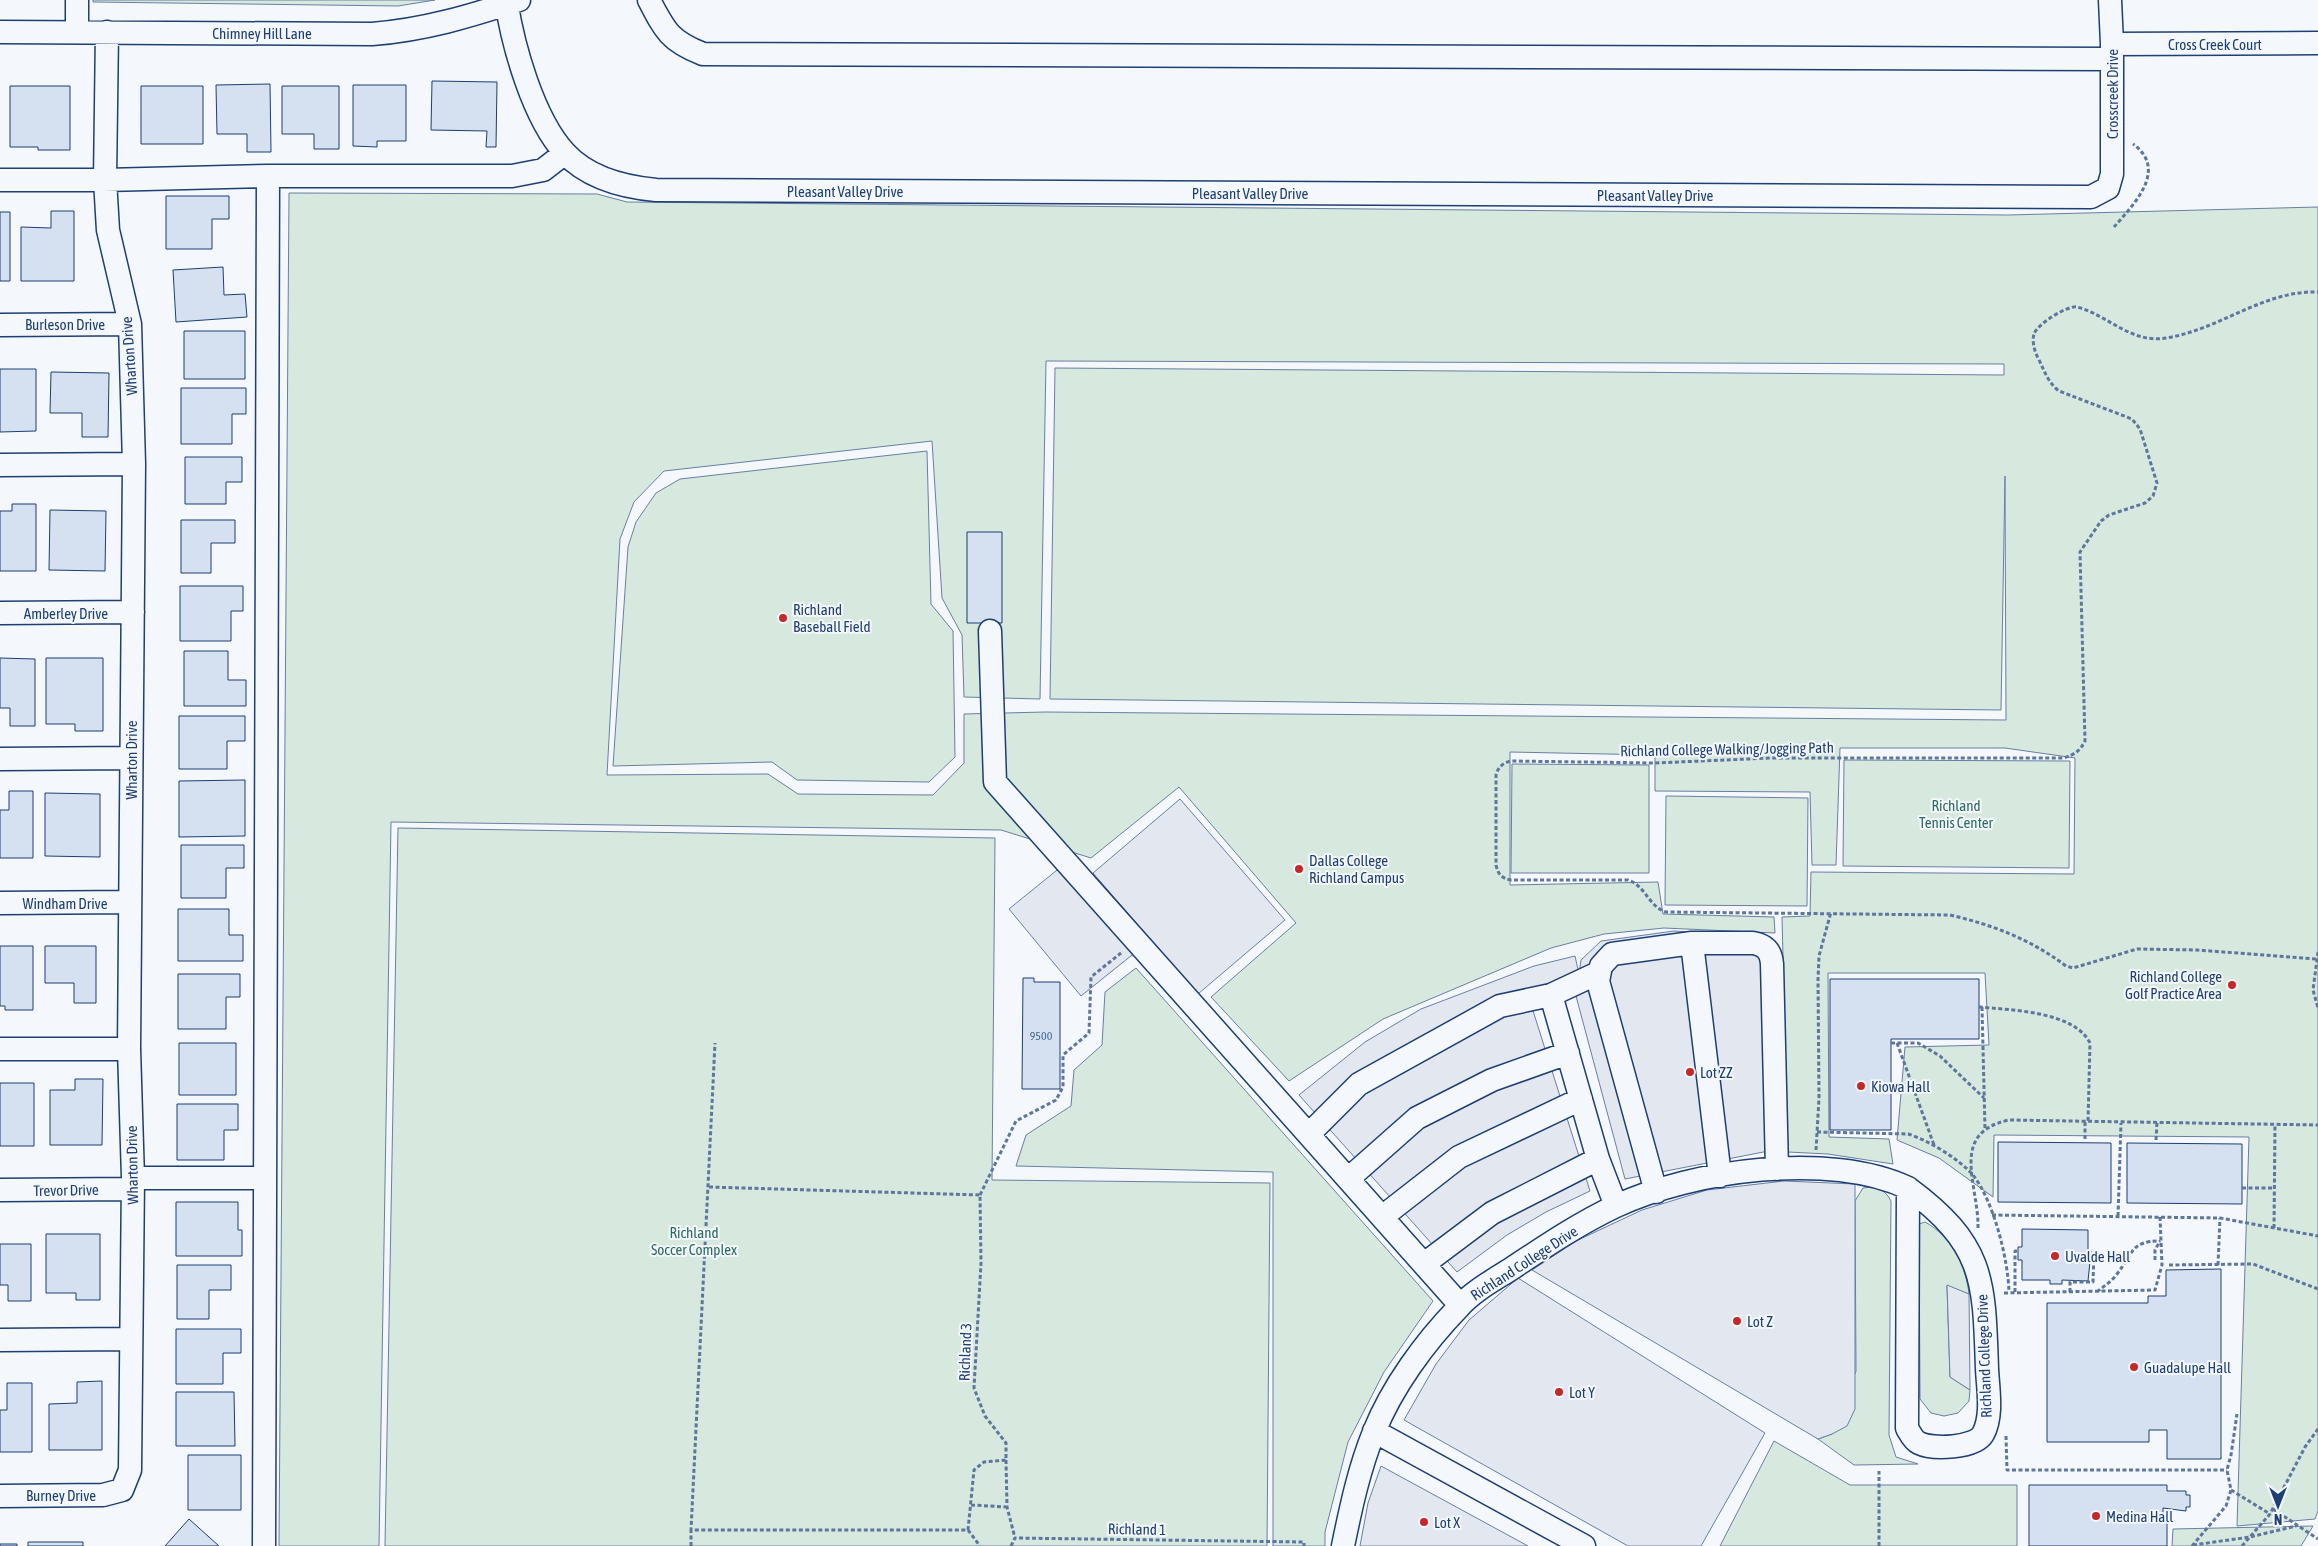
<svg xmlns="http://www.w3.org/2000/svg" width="2318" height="1546" font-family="'Asap Condensed',sans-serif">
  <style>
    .green { fill: #d7e8df; stroke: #687fa3; fill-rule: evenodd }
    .parking { fill: #e3e8f0; stroke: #687fa3 }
    .building { fill: #d5e0f0; stroke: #1d3f73 }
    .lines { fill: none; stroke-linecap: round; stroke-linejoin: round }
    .minor-casing { stroke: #1d3f73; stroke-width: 25 }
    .path { stroke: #5e769c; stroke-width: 3; stroke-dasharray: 4 2.5; stroke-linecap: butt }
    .minor { stroke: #f4f7fb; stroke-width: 22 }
    .poi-dot { fill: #c62828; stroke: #f4f7fb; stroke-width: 2 }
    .labels { text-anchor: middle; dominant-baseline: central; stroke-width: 4; stroke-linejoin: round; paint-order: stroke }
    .number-label { font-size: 12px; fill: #4b6792 }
    .street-label { font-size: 15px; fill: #1d3f73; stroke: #f4f7fb }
    .poi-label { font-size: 15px; fill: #1d3f73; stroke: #f4f7fb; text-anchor: start }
    .park-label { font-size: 15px; fill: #2c6c60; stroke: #f4f7fb }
  </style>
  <rect width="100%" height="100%" fill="#f4f7fb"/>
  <path class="green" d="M93,0H435L398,6L93,2Z
    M289,193L597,194L627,202L2008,215L2318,207V1511L2315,1519L2237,1526L2249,1137L1994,1135L1993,1197L1939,1158L1897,1140L1905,1047L1989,1045L1985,973H1828L1829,1137L1889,1139L1893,1164L1828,1154L1788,1152L1782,917L1810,916L1811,872L2074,874L2075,758L2005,748H1840L1836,865H1812L1810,792L1655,791V755L1510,752V885L1658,882L1663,914L1774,917L1775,933L1664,928L1604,934L1551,948L1383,1019L1289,1081L1211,997L1296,923L1179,787L1091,858L1001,830L391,822L379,1546H279ZM1046,361L2004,364V375L1055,368L1050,699L2001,710L2005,476L2006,720L1045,712L964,714V763L933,795L798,794L768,774L607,775L620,539L634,502L664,471L932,441L942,598L962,635L964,697L1040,699Z
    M927,451L931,604L953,631L955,757L929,782L797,780L772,762L613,766L628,547L636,522L656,493L680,479Z
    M1844,760L2070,761L2069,868L1843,866Z
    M1512,764L1649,765V873H1511Z
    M1666,796L1808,798L1807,906L1665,905Z
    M398,828L995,838L992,1180L1270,1183L1267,1546H385Z
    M1136,968L1433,1301L1384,1372L1348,1442L1325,1532V1546H1273V1172L1016,1166L1026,1135L1071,1106L1074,1070L1102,1045L1105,992Z
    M1872,1187C1882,1189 1886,1192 1891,1201L1889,1435L1896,1457L1918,1464L1854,1465L1818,1439L1832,1434L1856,1371L1855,1201L1863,1188Z
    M1925,1222C1951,1236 1966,1266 1969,1294L1947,1286L1950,1377L1970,1390L1969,1401L1958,1413L1944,1416L1931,1413L1920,1399L1919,1224Z
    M1774,1441L1850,1485H2017V1546H1720Z
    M2313,1526L2301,1546H2172L2173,1529Z"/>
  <path class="parking" d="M1180,799L1285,920L1198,994L1093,873Z
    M1062,866L1137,951L1081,996L1009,909Z
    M1674,931L1762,937L1784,1148L1625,1179L1576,996L1579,976L1528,995L1590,1191L1546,1212L1507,1235L1457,1272L1299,1095L1365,1042L1421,1009L1534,966L1575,956L1579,974L1581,960L1601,941Z
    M1784,1181L1855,1184V1409L1847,1426L1832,1434L1818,1439L1532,1270L1576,1241L1642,1210L1707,1190Z
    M1518,1278L1765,1433L1701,1546H1628L1404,1420L1436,1364L1469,1320Z
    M1947,1285L1969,1294L1970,1390L1950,1377Z
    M1381,1466L1528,1546H1360L1368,1503Z"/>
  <path class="building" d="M432,81L497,82L496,147H486L487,131L431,130Z
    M270,84L271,152H247V134H217L216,85Z
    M353,85H406V141H377V147L353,146Z
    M10,86H70V150H38V147H10Z
    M141,86H203V144H141Z
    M282,86H339V149H314V134H282Z
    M166,196H229V219H212V249H166Z
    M51,211H74V281H21V227L51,228Z
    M0,212H10V281H0Z
    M223,267L224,295L245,294L247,317L176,322L173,270Z
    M184,331H245V379H184Z
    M0,369H36V431L0,432Z
    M51,372L109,373L108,437H82V413H50Z
    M181,388H246V414H232V444H181Z
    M185,457H242V482H226V504H185Z
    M12,504H36V571H0V511H12Z
    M50,510L106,511L105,571L49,570Z
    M181,520H235V543H211V573H181Z
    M967,532H1002V623H967Z
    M180,586H243V611H231V641H180Z
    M184,651H228V680H246V706H184Z
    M0,658L35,659V726H10V708H0Z
    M46,658H103V731H75V724H46Z
    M179,716H245V741H227V769H179Z
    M245,780V836L179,837V781Z
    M9,791H33V858H0V810H9Z
    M45,793L100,794V857L45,856Z
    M181,845H244V868H226V898H181Z
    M178,909H229V935H243V961H178Z
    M0,946H33V1010H5V1006H0Z
    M45,946H96V1003H74V983H45Z
    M178,974H240V997H226V1029H178Z
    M1023,978H1034V982H1060V1089H1022Z
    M1830,979H1979V1039H1891V1130H1830Z
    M179,1043H236V1095H179Z
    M75,1079H103L102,1145H50V1090H75Z
    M0,1083H34V1146H0Z
    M177,1104H238V1130H224V1160H177Z
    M1998,1142L2111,1143V1203L1998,1202Z
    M2127,1143L2242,1144V1204L2127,1203Z
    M176,1202H238V1230H242V1256H176Z
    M2022,1229L2088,1230V1251H2091L2088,1281L2062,1280V1284H2050V1280H2022V1260H2018V1247H2022Z
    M46,1234H100V1300H76V1293H46Z
    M0,1244H31V1301H8V1285H0Z
    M177,1265H231V1290H209V1319H177Z
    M2221,1269V1459H2167V1430H2149V1442H2047V1303H2148V1296H2166V1270Z
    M176,1329H241V1353H223V1384H176Z
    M102,1381V1450H49V1404L77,1403V1382Z
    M7,1383H32V1452H0V1410H7Z
    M176,1392H234L235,1446H176Z
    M188,1455H241V1510H188Z
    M2029,1485H2167V1491H2186V1495H2190V1507H2186V1511L2163,1508V1521H2167V1546H2029Z
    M189,1519L219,1546H165Z
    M28,1542H83V1546H28Z
    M0,1544H17V1546H0Z"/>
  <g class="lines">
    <defs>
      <path id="minor" d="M506,0C513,46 533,118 565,153C588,178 623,187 656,190L2091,197L2108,188L2112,174V44L2110,0
        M649,0C665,31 670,41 703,54L2112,59
        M0,32L372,34C424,30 471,16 519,0
        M77,32V0
        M2112,44L2318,43
        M0,180H105L268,176H512L543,170L565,153
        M0,325L130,324
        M0,465L134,464
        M0,613L133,612
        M990,631L995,782L1460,1305
        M0,759L131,758
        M0,903L130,902
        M1692,943L1720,1176
        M1551,995L1598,973
        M0,1049H129
        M1309,1134L1359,1084L1500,1006L1551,995L1598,1159
        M133,1178H263
        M1348,1179L1417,1118L1492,1080L1568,1053
        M1908,1188C1985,1245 1984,1280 1987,1369C1988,1389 1993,1416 1983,1434C1975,1448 1933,1450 1919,1443C1913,1440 1910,1433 1907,1428Z
        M0,1190L132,1189
        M1656,1192L1598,981L1601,966L1612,954L1692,943H1753C1765,945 1771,951 1772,964L1777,1169
        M1382,1217L1459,1157L1581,1099
        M1424,1264L1492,1213L1598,1159L1616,1206
        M0,1340L131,1339
        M1374,1431L1584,1546
        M0,1496L103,1495L122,1490L130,1470L133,1178L129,1049L134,464L130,324L108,230L105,180L107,32
        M264,1546L268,176
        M1343,1546C1351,1507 1359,1469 1374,1432C1392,1387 1425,1342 1459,1307C1474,1290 1496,1279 1514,1267C1547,1245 1580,1223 1616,1206C1693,1170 1830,1151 1908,1188"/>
    </defs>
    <use href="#minor" class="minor-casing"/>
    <path class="path" d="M2114,227C2133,205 2169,170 2133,144
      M2318,952L2313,990L2318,1008
      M2316,959L2197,950L2137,949L2073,968L2066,966C2030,939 1993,925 1950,915L1666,912C1648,906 1646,886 1628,880H1511C1501,878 1498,874 1496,865V775C1498,767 1503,763 1511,761L1655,763L1771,758H2064C2075,754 2080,751 2085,741L2080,552L2101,521L2109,515L2145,503L2153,496L2157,483L2140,429L2132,419L2059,391C2047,382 2044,369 2037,356C2034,349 2032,341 2034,334C2037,324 2068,305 2077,307C2108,315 2131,344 2166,338C2219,330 2264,290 2318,292
      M1979,1007C2010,1010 2074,1011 2090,1043L2088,1122
      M1982,1007L1985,1129
      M1891,1043H1918L1940,1056L1984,1098
      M1897,1043L1934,1145
      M2085,1122V1139
      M1817,1132L1908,1134C1928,1140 1959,1159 1973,1175C1994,1202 2008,1259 2009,1292
      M2156,1140L2157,1123
      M1816,1150L1819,1098L1818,980L1819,956L1831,912
      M709,1187L980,1195L981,1263L974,1388L985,1416L1006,1443V1460L984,1462L974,1470L968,1530H691L715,1043
      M2242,1188H2274
      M980,1195L1016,1121L1056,1100L1063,1087V1055L1089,1033L1091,977L1121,953
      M1992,1215L2220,1218L2318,1236
      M2118,1216L2121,1123
      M1978,1228C1979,1185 1948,1133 2009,1120L2318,1125
      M2274,1228L2275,1125
      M2155,1260V1250L2160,1241
      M2169,1265L2253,1264L2318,1289
      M2218,1265L2220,1218
      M2015,1292V1251H2018
      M2070,1292V1282H2093L2094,1253H2091
      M2097,1292C2104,1286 2112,1281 2117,1274C2133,1254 2130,1241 2160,1241
      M2004,1293L2155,1290L2162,1265L2160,1217
      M2006,1436L2007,1470H2227
      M1006,1460L1007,1507L1015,1538
      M2231,1490L2270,1514
      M971,1505L1007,1507
      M2273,1509L2318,1539
      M968,1530L980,1546
      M2193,1545L2250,1537L2296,1526
      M691,1546V1530
      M1011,1546L1015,1538L1304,1542V1546
      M1879,1546V1471
      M2192,1546L2226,1506L2231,1490L2227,1470L2231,1455L2237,1414
      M2242,1546L2270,1514L2305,1447L2318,1429"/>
    <use href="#minor" class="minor"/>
  </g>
  <g class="poi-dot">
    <circle cx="783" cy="618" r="5"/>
    <circle cx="1299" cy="869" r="5"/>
    <circle cx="2232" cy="985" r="5"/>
    <circle cx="1690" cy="1072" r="5"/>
    <circle cx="1861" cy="1086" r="5"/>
    <circle cx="2055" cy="1256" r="5"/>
    <circle cx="1737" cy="1321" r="5"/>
    <circle cx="2134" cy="1367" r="5"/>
    <circle cx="1559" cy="1392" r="5"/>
    <circle cx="2096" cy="1516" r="5"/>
    <circle cx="1424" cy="1522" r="5"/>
  </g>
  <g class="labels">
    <g class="number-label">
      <text x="1041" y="1036">9500</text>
    </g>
    <g class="street-label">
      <text x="262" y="33">Chimney Hill Lane</text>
      <text x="2215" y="44">Cross Creek Court</text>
      <text transform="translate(2112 94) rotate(-90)">Crosscreek Drive</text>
      <text x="845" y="191">Pleasant Valley Drive</text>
      <text x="1250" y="193">Pleasant Valley Drive</text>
      <text x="1655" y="195">Pleasant Valley Drive</text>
      <text x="65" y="324">Burleson Drive</text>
      <text transform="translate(129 356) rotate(-94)">Wharton Drive</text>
      <text x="66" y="613">Amberley Drive</text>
      <text transform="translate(1727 749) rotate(-1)">Richland College Walking/Jogging Path</text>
      <text transform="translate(131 760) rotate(-90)">Wharton Drive</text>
      <text x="65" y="903">Windham Drive</text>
      <text transform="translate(132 1165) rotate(-91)">Wharton Drive</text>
      <text transform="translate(66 1190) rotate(-1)">Trevor Drive</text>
      <text transform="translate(1524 1263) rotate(-33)">Richland College Drive</text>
      <text transform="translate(965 1352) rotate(-88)">Richland 3</text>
      <text transform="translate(1984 1356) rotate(-92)">Richland College Drive</text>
      <text x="61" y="1495">Burney Drive</text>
      <text transform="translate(1137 1529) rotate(1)">Richland 1</text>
    </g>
    <g class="poi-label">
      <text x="793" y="609">Richland<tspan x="793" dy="17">Baseball Field</tspan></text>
      <text x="1309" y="860">Dallas College<tspan x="1309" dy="17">Richland Campus</tspan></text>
      <text x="2222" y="976" text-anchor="end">Richland College<tspan x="2222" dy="17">Golf Practice Area</tspan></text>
      <text x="1700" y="1072">Lot ZZ</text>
      <text x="1871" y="1086">Kiowa Hall</text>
      <text x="2065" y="1256">Uvalde Hall</text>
      <text x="1747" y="1321">Lot Z</text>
      <text x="2144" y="1367">Guadalupe Hall</text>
      <text x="1569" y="1392">Lot Y</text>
      <text x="2106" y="1516">Medina Hall</text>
      <text x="1434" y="1522">Lot X</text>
    </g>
    <g class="park-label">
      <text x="1956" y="805">Richland<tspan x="1956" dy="17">Tennis Center</tspan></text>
      <text x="694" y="1232">Richland<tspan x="694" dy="17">Soccer Complex</tspan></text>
    </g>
  </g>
  <g transform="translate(2278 1506) rotate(180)" stroke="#f4f7fb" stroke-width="4" paint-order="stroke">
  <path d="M0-4L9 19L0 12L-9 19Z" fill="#1d3f73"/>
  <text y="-8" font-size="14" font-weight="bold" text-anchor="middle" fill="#1d3f73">N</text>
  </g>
</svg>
